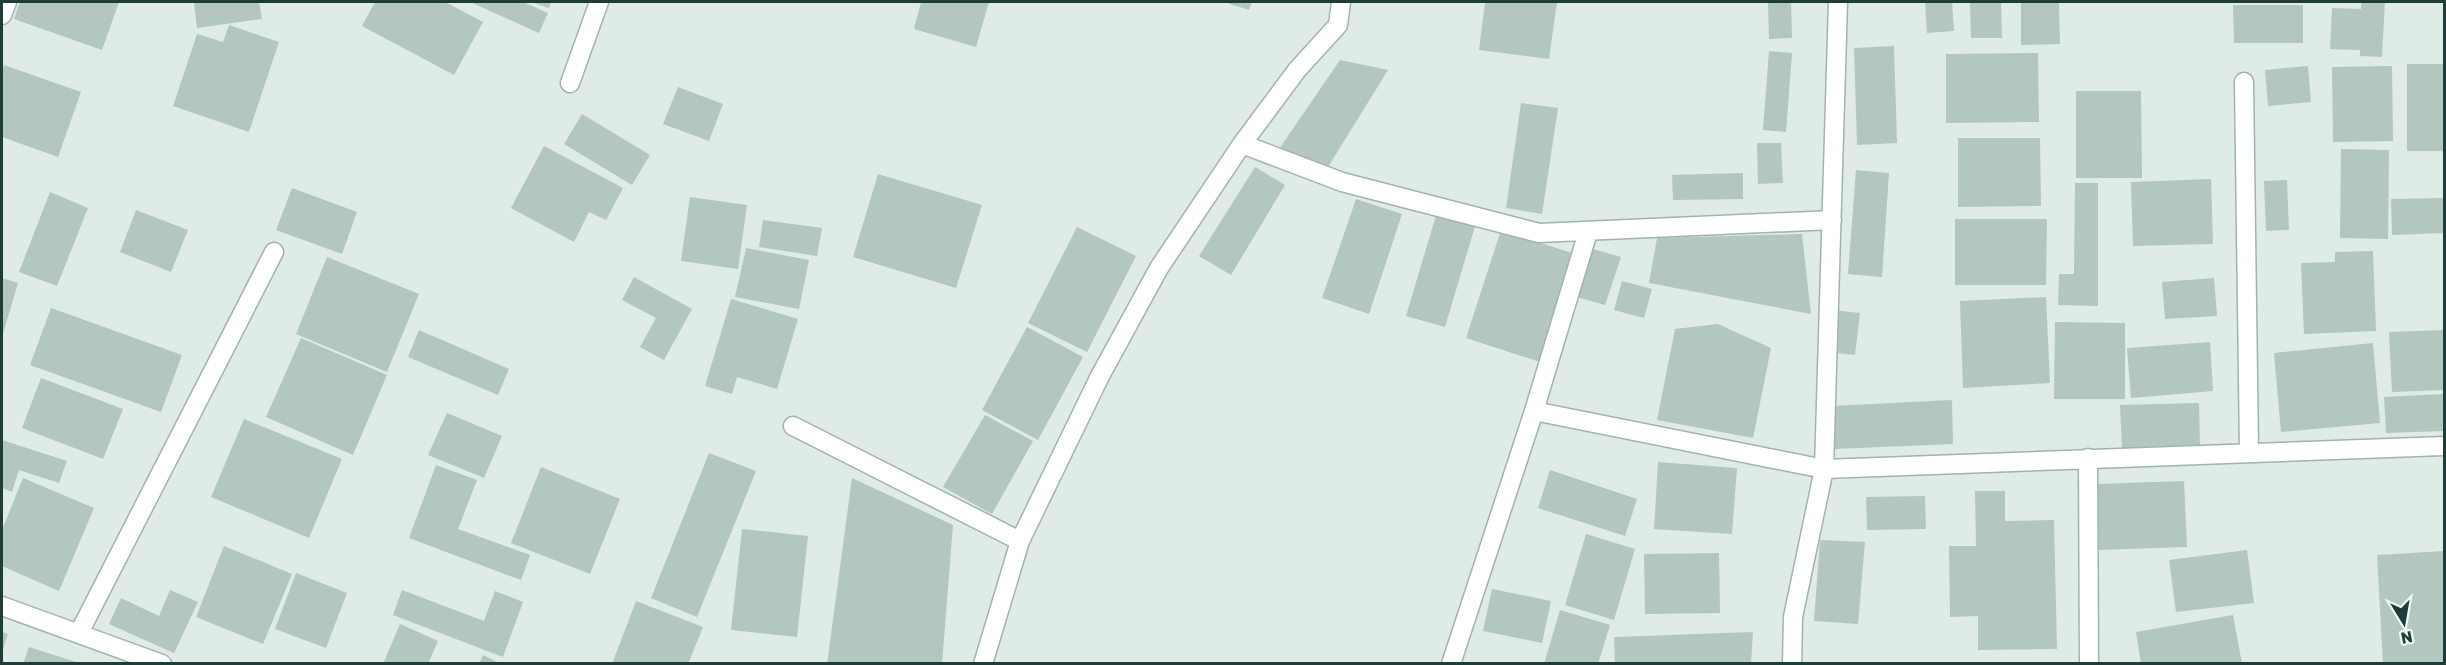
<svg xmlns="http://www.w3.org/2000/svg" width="2446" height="665" font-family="Rubik,sans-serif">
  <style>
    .building { fill: #b3c6c0 }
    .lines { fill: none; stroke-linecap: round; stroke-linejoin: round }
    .minor-casing { stroke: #a1b3af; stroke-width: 21 }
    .minor { stroke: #fff; stroke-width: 18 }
  </style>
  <rect width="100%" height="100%" fill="#deebe7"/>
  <path class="building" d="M20,2H119L102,50L14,19Z
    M194,2H259L262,19L197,28Z
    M375,2H445L483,22L454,75L362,26Z
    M470,2H523L548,13L539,33Z
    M531,2H551L549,8Z
    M921,2H989L976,47L914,29Z
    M1224,2H1252L1249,10Z
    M1485,2H1557L1549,59L1479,50Z
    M1768,2H1791L1792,38L1769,39Z
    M1925,2H1952L1954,31L1927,33Z
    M1970,2H2001L2002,38H1971Z
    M2021,2H2059L2060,44L2021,45Z
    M2361,2H2385L2382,57L2360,56V50L2330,49L2332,8L2361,9Z
    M2233,5H2303V43H2234Z
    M229,25L279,42L249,132L173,106L197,34L223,42Z
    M1894,46L1897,143L1857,145L1854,48Z
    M1769,51L1792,53L1786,132L1763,130Z
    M2038,53L2039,122L1946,123V54Z
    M1340,60L1388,70L1328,167L1277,152Z
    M2407,64H2444V151H2407Z
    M4,65L81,92L58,157L2,137V72Z
    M2308,66L2311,102L2268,106L2265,70Z
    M2392,66L2393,141L2333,142L2332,67Z
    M678,87L723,104L709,141L663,124Z
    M2076,91H2141L2142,178H2076Z
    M1521,103L1558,108L1542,214L1506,208Z
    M582,114L650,155L632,185L564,144Z
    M1958,138H2040L2041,206L1958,207Z
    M1757,143H1781L1783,183L1758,184Z
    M544,146L623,188L606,220L589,212L574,242L511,208Z
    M2341,149L2389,150L2388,239L2340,238Z
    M1255,167L1285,185L1231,275L1199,256Z
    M1856,170L1889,173L1882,277L1848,274Z
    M1743,173V199L1673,200L1672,175Z
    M878,174L982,205L956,288L853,257Z
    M2211,179L2213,244L2133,246L2131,182Z
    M2287,180L2289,230L2266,231L2264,181Z
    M2075,183H2098V306L2058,305L2059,274H2074Z
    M292,188L357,212L342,254L276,230Z
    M50,192L88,208L57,286L19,272Z
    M690,197L747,205L738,269L681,261Z
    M2444,198V233L2392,235L2391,199Z
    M1356,199L1402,214L1369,314L1322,298Z
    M136,210L188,230L171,272L120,252Z
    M1437,212L1476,223L1445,327L1406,316Z
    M1955,219H2047L2046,285H1955Z
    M763,220L822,228L817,256L759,247Z
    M1077,227L1136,256L1087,352L1028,323Z
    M1501,230L1578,255L1543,363L1466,338Z
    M1802,234L1811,314L1649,283L1657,238Z
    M746,248L809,260L799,309L735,297Z
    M1593,249L1621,257L1605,305L1577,297Z
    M2373,251L2376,331L2304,334L2301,263L2335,262V252Z
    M327,257L419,294L387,372L296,334Z
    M634,277L692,309L664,360L640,347L656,318L622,300Z
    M2,278L18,283L2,337Z
    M2214,278L2217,316L2165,319L2162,282Z
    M1622,281L1652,289L1644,318L1614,310Z
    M2046,297L2050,383L1963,388L1960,301Z
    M731,299L798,319L777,389L737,377L732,394L705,386Z
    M51,308L182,355L161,412L30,365Z
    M1833,310L1860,313L1855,355L1828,352Z
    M2055,322L2125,323V399H2054Z
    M1718,324L1771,348L1753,438L1657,420L1675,329Z
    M1027,327L1083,357L1038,440L982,410Z
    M419,330L509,369L498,395L408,357Z
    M2444,330V390L2392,392L2389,332Z
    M301,338L387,375L353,455L266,417Z
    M2210,342L2213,391L2131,398L2127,348Z
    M2373,343L2380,423L2281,432L2274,353Z
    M41,378L123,409L103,459L22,428Z
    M2444,394V431L2386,433L2384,397Z
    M1952,400L1953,444L1834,449L1832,406Z
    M2199,403L2200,445L2122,448L2120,405Z
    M447,413L502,436L484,478L428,455Z
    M985,415L1033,441L992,514L943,487Z
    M244,419L342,459L309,538L211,497Z
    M2,440L67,461L59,483L19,470L12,492L2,488Z
    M709,453L756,471L697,617L651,598Z
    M1658,462L1737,468L1732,534L1654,529Z
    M436,465L477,480L458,529L530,555L521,580L409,538Z
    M541,467L620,499L590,574L511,543Z
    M1550,470L1637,499L1625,536L1538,508Z
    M23,478L94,508L59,591L2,566V530Z
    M852,478L953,525L942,664H827Z
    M2184,481L2187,547L2099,550L2097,484Z
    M1975,491H2005V521L2054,520L2057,649L1978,650V616L1950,617L1949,546H1976Z
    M1925,496L1926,529L1867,530L1866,497Z
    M742,529L808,536L797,637L731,630Z
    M1586,534L1635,549L1614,620L1565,605Z
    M1820,540L1865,542L1858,624L1814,621Z
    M224,546L292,574L263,644L196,617Z
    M2247,550L2254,603L2176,612L2169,560Z
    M2444,551V664H2383L2377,555Z
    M1719,553L1720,613L1645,614L1644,554Z
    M296,573L347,593L326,648L275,629Z
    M1492,589L1551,601L1542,643L1483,631Z
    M170,590L198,602L174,653L109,624L121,598L159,616Z
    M402,590L484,621L495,591L523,602L503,657L393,615Z
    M636,601L703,627L688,664H612Z
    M1560,610L1610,625L1598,664H1544Z
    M2233,615L2242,664H2141L2136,632Z
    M400,624L438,641L428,664H383Z
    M2,632L8,634L2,652Z
    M1753,632L1751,664H1615L1614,637Z
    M29,647L79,663V664H23Z
    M483,655L501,664H479Z"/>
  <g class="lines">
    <defs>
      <path id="minor" d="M2,15L7,2
        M2244,82L2249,452
        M570,83L599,2
        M1242,144L1342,182L1539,233L1832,220
        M1534,411L1588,232
        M793,426L1020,541
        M2088,458L2089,664
        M2,606L162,664
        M79,633L274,252
        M983,664L1020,541L1100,376L1159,268L1242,144L1297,70L1338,25L1341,2
        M1451,664L1534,411L1824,469L2444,446
        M1792,664L1793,617L1824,469L1838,2"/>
    </defs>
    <use href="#minor" class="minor-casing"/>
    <use href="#minor" class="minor"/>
  </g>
  <rect width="2446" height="665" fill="none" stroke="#1e3c38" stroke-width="6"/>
  <g transform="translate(2404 623) rotate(169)" stroke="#eef8f4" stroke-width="4.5" paint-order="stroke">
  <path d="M0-4.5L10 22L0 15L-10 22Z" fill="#1e3c38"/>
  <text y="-9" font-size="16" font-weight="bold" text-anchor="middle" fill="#1e3c38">N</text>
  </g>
</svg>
